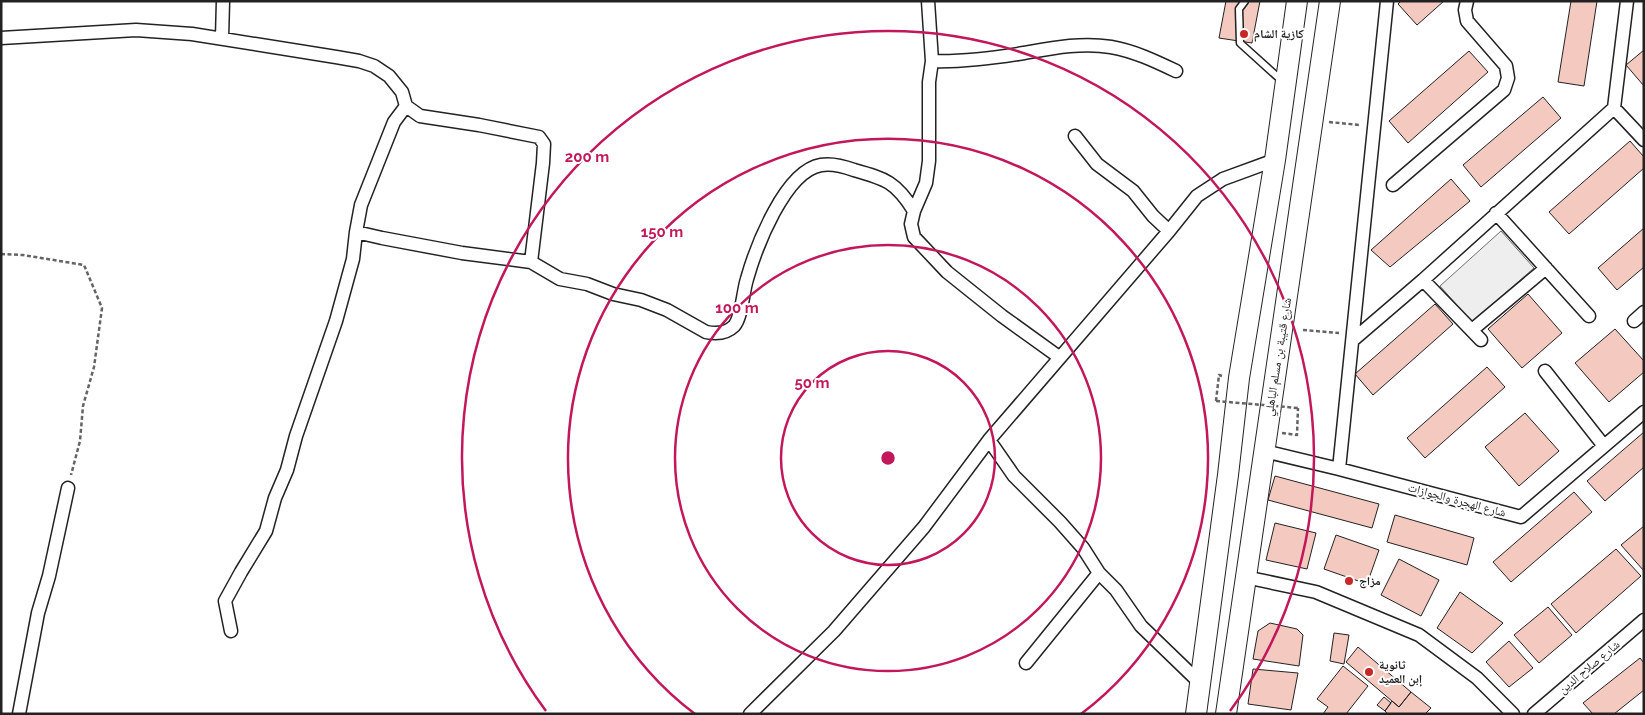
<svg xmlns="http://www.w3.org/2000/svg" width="1645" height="715" font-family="Raleway,'Noto Naskh Arabic',sans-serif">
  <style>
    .green { fill: #eee; stroke: #6f6f6f }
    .building { fill: #f3c9c0; stroke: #222 }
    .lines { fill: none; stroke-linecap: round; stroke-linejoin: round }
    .lane-casing { stroke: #222; stroke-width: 9 }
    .street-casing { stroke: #222; stroke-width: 15 }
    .primary-casing { stroke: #222; stroke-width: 22 }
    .path { stroke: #646464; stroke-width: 2.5; stroke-dasharray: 4 2.5; stroke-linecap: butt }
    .lane { stroke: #fff; stroke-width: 6 }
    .street { stroke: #fff; stroke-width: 12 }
    .primary { stroke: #fff; stroke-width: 20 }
    .path-bridge { stroke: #646464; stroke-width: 2.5; stroke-dasharray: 4 2.5; stroke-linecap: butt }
    .ring { fill: none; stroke: #c2185b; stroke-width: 2.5 }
    .poi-dot { fill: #c62828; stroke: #fff; stroke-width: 2 }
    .labels { text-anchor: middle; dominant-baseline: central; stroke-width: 4; stroke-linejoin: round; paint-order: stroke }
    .poi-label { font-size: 12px; font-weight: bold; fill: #222; stroke: #fff; text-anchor: start }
    .street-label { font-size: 12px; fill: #222; stroke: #fff }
    .centre { fill: #c2185b; stroke: #fff; stroke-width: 2.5 }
    .ring-label { font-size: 15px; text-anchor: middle; font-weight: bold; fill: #c2185b; stroke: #fff; stroke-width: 4; stroke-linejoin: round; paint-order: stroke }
  </style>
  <rect width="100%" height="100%" fill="#fff"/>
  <path class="green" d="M1501,231L1534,268L1472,322L1440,286Z"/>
  <path class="building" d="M1226,1H1260L1252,43L1219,38Z
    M1401,1H1444L1417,25L1398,4Z
    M1571,1H1597L1584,86L1558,82Z
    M1644,50V86L1626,65Z
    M1469,51L1488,72L1408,143L1389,121Z
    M1543,97L1561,118L1481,187L1463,165Z
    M1630,141L1644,157V168L1569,234L1549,212Z
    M1451,179L1470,201L1390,267L1371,250Z
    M1644,228V267L1617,290L1598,268Z
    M1528,294L1562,333L1522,368L1488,329Z
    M1435,304L1453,324L1373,395L1355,374Z
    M1615,329L1644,361V372L1609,402L1575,363Z
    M1487,367L1505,387L1425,458L1407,438Z
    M1525,413L1559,451L1519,486L1485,447Z
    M1644,432V467L1605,501L1587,481Z
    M1275,476L1379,504L1372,528L1268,500Z
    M1574,492L1592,512L1511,582L1493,562Z
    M1395,515L1474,538L1467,565L1387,542Z
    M1275,523L1316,533L1307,569L1266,560Z
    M1644,526V571L1621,545Z
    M1336,535L1379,550L1367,584L1324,569Z
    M1616,549L1641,576L1576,633L1551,604Z
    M1399,559L1439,580L1421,616L1381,595Z
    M1460,592L1503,623L1472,653L1437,628Z
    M1548,607L1572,635L1539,663L1514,635Z
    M1270,623L1297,629L1303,635L1299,666L1253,659L1258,631Z
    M1334,633L1349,635L1344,664L1330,661Z
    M1509,641L1533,668L1509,687L1486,662Z
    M1358,647L1411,692L1399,707L1346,662Z
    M1640,658L1644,663V690L1614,714H1593L1583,703Z
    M1343,666L1368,686L1346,714H1323L1328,707L1317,699Z
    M1253,669L1298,673L1291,710L1248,704Z
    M1411,692L1431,708L1425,714H1388L1385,711L1392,701L1399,707Z
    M1384,697L1391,703L1385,711L1377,705Z"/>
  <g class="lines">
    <defs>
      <path id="lane" d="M1245,1L1239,9L1240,43L1281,80"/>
      <path id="street" d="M928,1L932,61L929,82V161L926,183L914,211L911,224L914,237L947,272L1002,316L1059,357
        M1627,1L1614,108L1644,140
        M1,38L136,30L192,34L336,57L359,61L374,66L389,76L402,92L406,106L420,116L479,125L539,137L544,144L543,163L531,262
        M222,38L223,1
        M932,61C962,62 994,58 1024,53C1052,48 1082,42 1111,47C1134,51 1155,61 1176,71
        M1075,136L1097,164L1133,191L1153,216L1169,231
        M1393,185L1504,90L1508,78L1506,66L1467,21L1465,10L1467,1
        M1496,213L1589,316
        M356,232L382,238L462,253L531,262L560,279L587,284L613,294L641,300L667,310L706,332C716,334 726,334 734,326C742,317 743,291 747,279C756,247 785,171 821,165C832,163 843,166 854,170C886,179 896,182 914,211
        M1423,280L1481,340
        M1634,321L1644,312
        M1472,330L1546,268
        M1353,340L1423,280L1614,108
        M1545,371L1604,446
        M989,440L1014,476L1060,522L1083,548L1099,573L1116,590L1141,626L1199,682
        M1264,451L1339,469L1521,517L1644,412
        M1339,469L1387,1
        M1245,577L1316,592L1419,635L1477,678L1513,714
        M231,631L225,601L241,572L266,531L275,498L287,470L296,436L336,321L353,259L356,232L361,205L394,122L406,106
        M1026,663L1099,573
        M19,714L38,613L49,576L68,488
        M750,714L834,631L924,527L989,440L1169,231L1197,196L1223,179L1275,160
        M1534,714L1644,620"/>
      <path id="primary" d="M1196,714L1228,475L1239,378L1275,160L1297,1
        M1226,714L1330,1"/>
    </defs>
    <use href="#lane" class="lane-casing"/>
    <use href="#street" class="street-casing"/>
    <use href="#primary" class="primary-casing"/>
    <path class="path" d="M1329,122L1360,125
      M1,254L23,255L84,265L102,308L94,367L83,406L80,441L71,475
      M1303,330L1339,333
      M1216,401L1219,375L1222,376
      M1282,433L1297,435L1298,408"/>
    <use href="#lane" class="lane"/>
    <use href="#street" class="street"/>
    <use href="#primary" class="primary"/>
    <path class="path-bridge" d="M1216,401L1298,408"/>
  </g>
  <g class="ring">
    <circle cx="888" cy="458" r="107"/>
    <circle cx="888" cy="458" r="213"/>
    <path d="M695 714A320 320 0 1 1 1081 714"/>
    <path d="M546 711A426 426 0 1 1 1230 711"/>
  </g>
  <g class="poi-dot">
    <circle cx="1244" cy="34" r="5"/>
    <circle cx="1349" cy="581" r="5"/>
    <circle cx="1369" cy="672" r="5"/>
  </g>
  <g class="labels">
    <g class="poi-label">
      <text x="1254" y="34">كازية الشام</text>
      <text x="1359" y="581">مزاج</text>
      <text x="1379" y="665">ثانوية<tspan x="1379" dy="14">إبن العميد</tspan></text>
    </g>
    <g class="street-label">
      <text transform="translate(1278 357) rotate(-81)">شارع قتيبة بن مسلم الباهلي</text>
      <text transform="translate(1457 500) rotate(15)">شارع الهجرة والجوازات</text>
      <text transform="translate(1589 667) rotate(-40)">شارع صلاح الدين</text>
    </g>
  </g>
  <circle cx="888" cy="458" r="8" class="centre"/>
  <g class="ring-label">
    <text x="587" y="162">200 m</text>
    <text x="662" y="237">150 m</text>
    <text x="737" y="313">100 m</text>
    <text x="812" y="388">50 m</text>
  </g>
  <rect width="1645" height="715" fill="none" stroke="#222222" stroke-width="5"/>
</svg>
